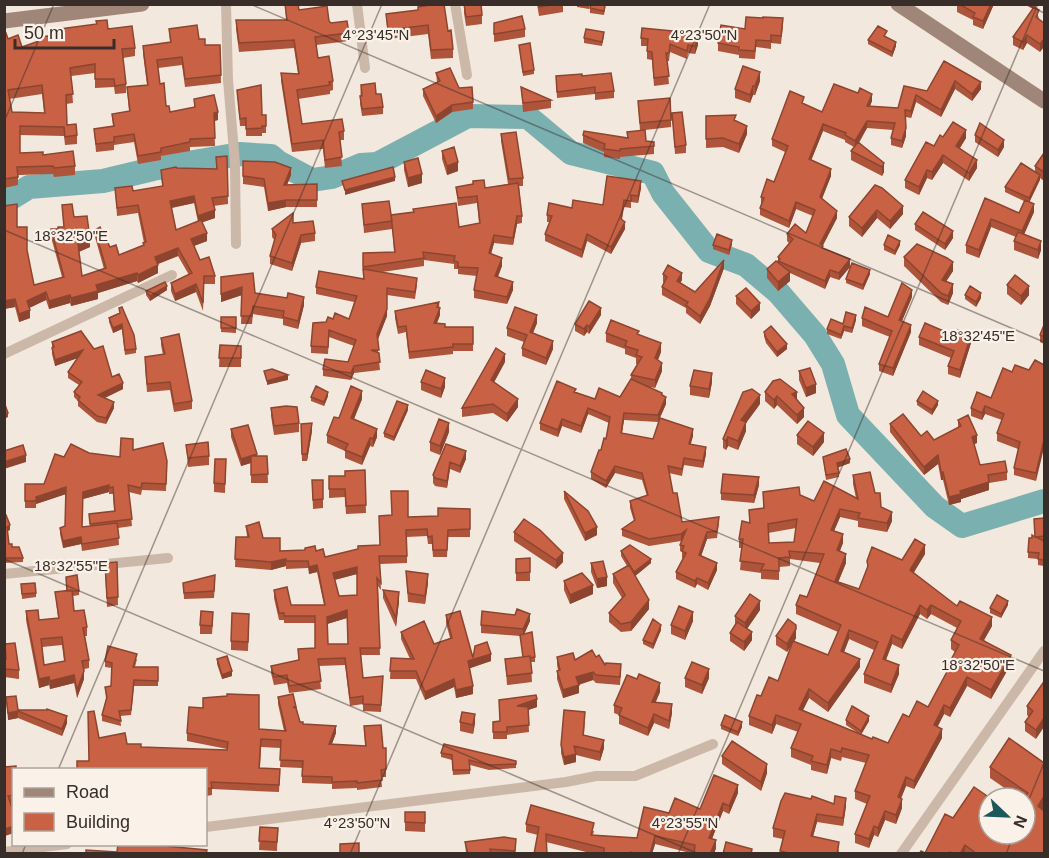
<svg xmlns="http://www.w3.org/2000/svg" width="1049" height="858" font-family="Arial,sans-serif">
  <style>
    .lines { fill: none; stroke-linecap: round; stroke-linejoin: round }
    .river { stroke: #7bb0b1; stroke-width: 24 }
    .minor { stroke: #ccb8a8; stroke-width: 10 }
    .secondary { stroke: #9f8679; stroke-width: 15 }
    .wall { fill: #ad543a; fill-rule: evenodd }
    .shaded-wall { fill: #8d4530 }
    .building { fill: #c96244; stroke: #8d4530; stroke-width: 1.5; fill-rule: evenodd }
    .ticks { fill: none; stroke: #382d28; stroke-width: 1.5; stroke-opacity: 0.45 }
    .ticks-label { font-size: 15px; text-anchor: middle; fill: #382d28; stroke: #faf2e9; stroke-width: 4.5; stroke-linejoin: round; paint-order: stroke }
  </style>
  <rect width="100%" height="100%" fill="#f3e8dd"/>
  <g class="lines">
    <path class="river" d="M4,201L8,200L29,187L103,181L153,169L240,154L271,156L278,162L312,180L332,177L361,165L377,164L468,116L528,117L571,153L653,173L663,193L709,251L746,265L778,292L815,335L833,364L848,415L935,507L962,526L1044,501"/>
    <path class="minor" d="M226,4L228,80L235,164L236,244
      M357,4L365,68
      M455,4L467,75
      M4,354L172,275
      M4,574L168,558
      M206,827L566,782L596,776H635L713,744
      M4,852L67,844
      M901,854L1044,651"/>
    <path class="secondary" d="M898,4L1044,101
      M4,21L142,4"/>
  </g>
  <path class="wall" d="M285,4L329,21L331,23L349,33V41L316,45L318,58L333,81V90L330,91V94L298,99L302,124L344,131V140H340L342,166L325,168L323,149L292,152L281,81V73L298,74L294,48L239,52L236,29V20H286Z
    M464,4L482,15V24L466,26L464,13Z
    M537,4H563V12L539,16Z
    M577,4H590L589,9L577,7Z
    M606,4L604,15L590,13V8Z
    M957,4H994L983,29L973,25V20L957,12Z
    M1024,4H1037L1036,8L1039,19L1044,23L1040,52L1027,43L1023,50L1013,45V37L1033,9Z
    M386,14L448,31L453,49V58L431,59L428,34L388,39Z
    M494,23L525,29V37L494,42Z
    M783,26L781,44L771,43V49L756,47L755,59L739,58V55L718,51V43L745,29Z
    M60,29H108L135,48V56L123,58L126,84V93L115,94L114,87L95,88V73L71,76L73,103L66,104L67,125L77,135V144L65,145L64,136L20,135V153L43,155L75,166V175L54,177L53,174L18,175V185L4,188V34L8,39L22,47L60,35ZM42,94L44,113L12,112L9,99Z
    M169,29L199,39L205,45H220L221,83L185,87L182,65L158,68L160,84L166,106L170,112L194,107V99L218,120L214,121L215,146L190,147V151L161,156V160L138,164L134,142L114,145V150L96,152L94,129L113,127L112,114L129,111L127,87L147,85L143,54V46L170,43Z
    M604,36L602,46L584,43V38Z
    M887,36L886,37L896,46L892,57L868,44V40Z
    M641,38L698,45L695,54L688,53L687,59L670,52L669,61H667L669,84L654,86L652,60L647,59V46H641Z
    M519,45L534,70V74L523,76Z
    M944,61L981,89L972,101L955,89L941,117L916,102L911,118L906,117V136L902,148L891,145V138L893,130L867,128L859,143L884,163V172L882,176L851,160V151L854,147L845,142V140L823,131L811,160L831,176L822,198L837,218L823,245V249L850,267L839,280L830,277L825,289L790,273V281L778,291L767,278V269L778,262V257L789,243L787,241V234L806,233L813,216L796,209L789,228L760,215V208L761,205V197L774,182L785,152L772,146V139L804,104L822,112L872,101L870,106L898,108L904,86L927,91Z
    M436,73L473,102V109L452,112L436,123L423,96V89L437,82Z
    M556,76H582L614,91V98L595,100V94L557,98Z
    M760,81L755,95H753L750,103L735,98V89Z
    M361,85L376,94L383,107V114L362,116L360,103Z
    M521,87L551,100V108L523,112Z
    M237,90L262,115H266V133H262V136H246V126H240Z
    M638,101L671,120V127L645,130L646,141L654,142V154L620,157V159L604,157V152L583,143V135L627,138V132L640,131Z
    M672,113L686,145V153L675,154Z
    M706,116L747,134L739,153L723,147L706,148Z
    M501,134L523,178V186H519L522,216V223L517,224L513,245L494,243L491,254L502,266L498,277L513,290L507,304L474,298V290L477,276L458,274V269H454V264L424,260V266L382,272L417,285L415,299L387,295V316L377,340L380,370L354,373L351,380L323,376V369L348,362L354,346L329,337L328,354L311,353V346L326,322L333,319H349L354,302L316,294V287L363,279V253L394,252L392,225V229L364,233L362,204L391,219L459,227L479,223L477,203L458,206L456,187L485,188L508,184L501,141Z
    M975,135L1004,147L998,157L975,142Z
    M943,137L966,138L960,148L977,168L969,181L943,163L932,180L927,178L919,195L905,188V180Z
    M442,151L458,171L447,175L442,159Z
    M1044,153V181L1040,178L1029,202L1034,212L1024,234L1041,250L1038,259L1014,250V241L1016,237L991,227L979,258L966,253V245L985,198L1019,213L1024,201L1005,192V187L1035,172V166Z
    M227,156L228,204L213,206L215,218L202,222L207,241L194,246L200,260L215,276V284H204L203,311L196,292L175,301L171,291V283L189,275L178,256L158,264V273L138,283L137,281L98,293V299L71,306L70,303L49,309L46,300L29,308L30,318L19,322L15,307L4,309V206L17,227L27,250L34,285L62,277L51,237V229H58L64,227L62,205L74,217L90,247L79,252L82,276L104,269L95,237V230L110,247L119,255L143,245V243H144L138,213L117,216L115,188L133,191L162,186L161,170L177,168L216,169V157ZM194,203L198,222L176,230L172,208Z
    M243,161L291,175L287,185L317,184V207H286L268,211L264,187L243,184Z
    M404,162L422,183L408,187L404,170Z
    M641,188L638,203L631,202V208L624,207L622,220L625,229L611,254L587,241L582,258L545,241V234L550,222H547V215L572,208L603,205Z
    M882,188L903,214L890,229L877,218L862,237L849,226V217Z
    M293,223L315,233V241L301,243L292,271L270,264V256L275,241L272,237V229Z
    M915,224L953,238L945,250L915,230Z
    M732,244L729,255L713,249V245Z
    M884,245H900L895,255L884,250Z
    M904,257L953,271L946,281L953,293L948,305L941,302L904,266Z
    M724,268L710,306L700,324L686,313V308L662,295V287L664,283L663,282V274L682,280L680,283L695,292Z
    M870,274L863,290L846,283V279Z
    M221,277L255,293L287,298L304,305L298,329L283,325V319L253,314L252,324H241L242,295L221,302Z
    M1007,285L1029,295L1021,305L1007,294Z
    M167,290L150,301L146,295V291Z
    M965,295L981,298L976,307L965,299Z
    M736,296L760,310L751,319L736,304Z
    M912,297L902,321L911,332L893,376L879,371V364L890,337L862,326V318L888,317Z
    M439,302L440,315L437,323L445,327H473V351H453V354L409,359L406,332L398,334L395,318V311Z
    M119,308L136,349V353L125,355L122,329L113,333L109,322V318L120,313Z
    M601,315L589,334L587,332L584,336L575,331V324Z
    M221,317H236V333L221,332Z
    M856,320L852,333L844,331L841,339L827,334V329Z
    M537,323L533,333L553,349L546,365L522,356V348L524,342L507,336V328Z
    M1044,325V344L1040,342V335Z
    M764,332L787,349L777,357L766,343L764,336Z
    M606,333L639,335L661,352L658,360L662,371L655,388L650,387L662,395L666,404L658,422L624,420L622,433L653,439L693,436L690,444L706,454L703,468L684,465L682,476L669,473L673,493L682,522L719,523L717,538L707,539L701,556L717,570L708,590L697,584L695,588L676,579V572L683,558H682V552L680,551V545L682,540L681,541L649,546L622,536V529L634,521L630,508V501L647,496L642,480L615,473L606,488L591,479V472L606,439L609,423L588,414L581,433L562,426L558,437L540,430V423L576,392L595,399L620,397L631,379V375L638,364H636V358L625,354V349L606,342Z
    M919,337L971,343L960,378L948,374V366L951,358L919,345Z
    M161,338L192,401V409L174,412L170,390L147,392L145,365L163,355L161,345Z
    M52,342L112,377L123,389L105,398L114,408L106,424L97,422L78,406V401L74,397V392L79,385L68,378V372L78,358L55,366L52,354Z
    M220,345L241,346V367H219Z
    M505,362L494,382L518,407L507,422L493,413L462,417V408Z
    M1044,365L1036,481L1014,475V468L1018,449L997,441V433L1002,420L985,414L982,420L971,416V408L991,398L1012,372L1029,370Z
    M799,371L816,393L806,397L799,380Z
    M421,382L445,387L441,398L421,390Z
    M712,382L709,398L690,395V386Z
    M765,392L797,399L804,417L797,424L777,405L774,409L765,401Z
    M328,396L324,406L311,401V397Z
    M362,399L354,419L377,437L373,447L370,446L362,465L345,458V451L327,443V435L339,418Z
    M917,401L938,405L932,415L917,405Z
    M760,404L746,423V431L738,450L728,446L726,450L723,448V439Z
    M271,408L299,423V432L274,435L271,416Z
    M408,410L394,441L384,437V433Z
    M958,420L977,443L974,444L980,465L1007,472V480L989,483V490L961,499V502L949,505L943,480H941L938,464L924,475L890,432V424L921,436L934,440L958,428Z
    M301,424L312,431L307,461H302Z
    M231,429L257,456H267L268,483H251V463L241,466L231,437Z
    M449,432L440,455L430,451V442Z
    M797,435L824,442L813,456L797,444Z
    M446,444L466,459L460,473L450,469L447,488L435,486L433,483V475Z
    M186,445L209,456V465L188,467Z
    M133,450L167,461L166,491L142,490L141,495L129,492L132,526L118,528L119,545L82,551L81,544L63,548L60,534V528L65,526L66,494L36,504V508H25V484H44L64,457L89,453L120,457ZM109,492V494H113L114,511L89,514L90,526L82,527L83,499Z
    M823,457L850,463L838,467L839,477L826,480Z
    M226,459L225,493L214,492V483Z
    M365,470L366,513L346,514L345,497L329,498V476H345Z
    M853,475L875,493L881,507L892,521L887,532L858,527V521L840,517L834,531L843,543L839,551L846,563L838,582L859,589L867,569V561L902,560L925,554L913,573L957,606L992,626L984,640L1011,664L991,699L967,686L950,717L944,714L937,727L942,738L914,789L906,786L901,798L902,808L896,824L885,820L878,837L874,835L869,848L855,843V834L867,804L855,799V791L866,763L842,757L841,761L831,758L827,774L811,770V765L791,757V748L798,732L776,724L772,734L749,725V716L761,696L778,681L791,646L787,652L776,645V636L796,638L794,642L828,655L838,632L796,614V605L807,597L820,563L790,559V566L779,567V580L761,579V573L740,570L742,548H739V539L749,522L763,508V492L800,495L814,501L856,498L853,484ZM796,528L794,542L769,543L768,533ZM920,614L927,619L931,614L957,628L951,640V649L955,652L947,667V672L928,707L909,717L888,743L872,739L861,734L869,721L846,720V725L858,733L803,710L809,698L828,712L860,667L844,652L849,639L874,650L864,674V683L891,693L899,674L886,660L892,644L902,649Z
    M312,480H323V508L313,509Z
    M759,485L754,503L721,500V493Z
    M564,491L597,535L585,541L564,499Z
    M470,509V537H448L447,557H433L432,544H428L427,536L407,537V563L380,564L381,590L378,586L380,655H361L363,678L383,676L381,712L363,711V704L350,706L345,665L319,666L321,689L289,693L287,683L274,685L271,673V666L298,660L315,648V623H284V620H279L274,598V590L291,605H324L317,572L309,574L308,568L286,569V566L271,570L235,567L236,537H247L246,526L280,551H316L325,557L380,545L408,517L438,516ZM357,574V595L339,596L335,580ZM347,618L348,644H328L327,624Z
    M4,516L10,530L7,531L9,544L23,558V562L4,563Z
    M1044,518V566L1038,565V559L1028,558V552Z
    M514,532L563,562L556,569L514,541Z
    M621,551L651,563L635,576L649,609L631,631L621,632L609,622V613L622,598L613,583V574L627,566L621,556Z
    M516,559L530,572V581H516Z
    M117,562L118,605L107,607L105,572Z
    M591,563L607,586L597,588L591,572Z
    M406,571L428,583L425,604L408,602Z
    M66,577L79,591V595L73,596L74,611L87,627V636H85L89,660V668L84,669V679L77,698L74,683L50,689L49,685L39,688L26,620V611L39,620L58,618L55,592L67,591ZM62,645L64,661L44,665L42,647Z
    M564,581L593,594L570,604L564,590Z
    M215,582L214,598L184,599L183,583Z
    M21,584L36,593V597L22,599Z
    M383,590L399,601L396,627L383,598Z
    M1008,605L1001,618L990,613V608Z
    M760,610L747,628L752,640L744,651L730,641V633L735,625V616Z
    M446,615L473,658L491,661L469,668L473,694L456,698L454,687L425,700L416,679H390L391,658L410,659L401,639V632L434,644L450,638L446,623Z
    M213,621L212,634H200V625Z
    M530,621L524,634L535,657V662H531L532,682L507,685L505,659L523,657L520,636L481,633V625Z
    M693,621L685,640L671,634V625Z
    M249,623L248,651L231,650V641Z
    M661,630L653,649L643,644V640Z
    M5,644L19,670V679L4,677Z
    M557,657L575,660L596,657L605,665L621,672L620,685L596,683L593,680L579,685V693L563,698L557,679V671L558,670L557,665Z
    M137,659L135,667H158V686H134L131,715L120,716L121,726L102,721V715L106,699L105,687L111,686L112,668L105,667V661Z
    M217,659L232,676L222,679L217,664Z
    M685,678H709L702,694L685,687Z
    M1043,683L1036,739L1025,731V722L1029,717L1027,715V706Z
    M660,692L655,702L672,713L669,729L654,723L648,736L619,724V715L614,713V705Z
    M293,694L300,722L303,724L336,733L332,744L365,746L364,726L383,748H386V777H381L382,787L357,790V788L332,789V784L302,783V768L280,767L281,748L261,747L260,768L280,769L279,792L212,789V795L206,796V770L99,738L141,747L227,750V749L187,741V733L203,708V698L259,729L284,731L278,704V697Z
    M6,697L18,710L67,723L62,736L18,718L8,720Z
    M499,700L537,707L528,710L529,732L507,735V739H493V722L500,721Z
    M585,721L584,735L604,748L600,761L576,755V762L564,765L561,753V745Z
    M460,722L475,723L473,734L460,731Z
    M721,725L742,727L738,736L721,729Z
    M1009,738L1043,810L1044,854H919L925,853L953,818L1025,834V798H1019L990,778V767Z
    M441,753L516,761V768L489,770L470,765V774L453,775L452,760L441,757Z
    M722,756L767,773L761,791L722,764Z
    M4,767L14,770V802L10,803L5,836Z
    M738,793L729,814L723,811L712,839L716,848L714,854H694L655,844L652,854H594L546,842L538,835L526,832V824L594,831L593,835L637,838L669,813L700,809Z
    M811,799L846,806L843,826L817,822L813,836L839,850L838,854H780L783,839L773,837V828Z
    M405,812H425V832L405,831Z
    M260,827L278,828L277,851L259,850Z
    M465,842L516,846L515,854H466Z"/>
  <path class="shaded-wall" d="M991,4H994L983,29V21Z
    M1027,35V43L1023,50V42Z
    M698,38V45L695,54V46Z
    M1044,39V47L1040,52V44Z
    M896,42V46L892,57V52Z
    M760,72V81L755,95V86Z
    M955,81V89L941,117V110Z
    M981,82V89L972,101V94Z
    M753,86V95L750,103V95Z
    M872,94V101L867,113V106Z
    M916,95V102L911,118V111Z
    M452,105V112L436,123V116Z
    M218,112V120L214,121V113Z
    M867,121V128L855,148V141Z
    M823,124V131L809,166V159Z
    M747,126V134L739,153V144Z
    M906,128V136L902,148V141Z
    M966,130V138L956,154V146Z
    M1004,140V147L998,157V150Z
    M943,155V163L932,180V172Z
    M977,160V168L969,181V173Z
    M458,162V171L447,175V166Z
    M884,163V172L882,176V167Z
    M291,168V175L284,192V185Z
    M831,169V176L820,204V197Z
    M927,170V178L919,195V187Z
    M422,174V183L408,187V178Z
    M1040,175V180L1029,203V198Z
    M395,177V181L345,195V190Z
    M641,181V188L638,203V196Z
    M194,196V203L170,208V201Z
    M286,200V207L268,211V203Z
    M796,202V209L789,228V221Z
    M1034,204V212L1022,239V231Z
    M903,206V214L890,229V221Z
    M215,210V218L198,224V216Z
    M877,210V218L862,237V228Z
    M837,211V218L820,251V244Z
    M517,216V224L513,245V238Z
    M991,219V227L979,258V250Z
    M625,222V229L611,254V247Z
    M953,231V238L945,250V244Z
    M207,233V241L191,247V239Z
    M587,234V241L582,258V250Z
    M301,235V243L292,271V263Z
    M494,235V243L489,261V253Z
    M90,239V247L78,252V244Z
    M732,240V244L729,255V250Z
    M900,241V245L895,255V251Z
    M1041,241V250L1038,259V250Z
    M178,248V256L155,265V257Z
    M502,258V266L495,283V276Z
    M850,259V267L839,280V273Z
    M724,260V268L710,306L700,324V316Z
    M953,262V271L942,288V280Z
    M158,265V273L138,283V275Z
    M830,270V277L825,289V281Z
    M870,270V274L863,290V285Z
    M790,272V281L778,291V282Z
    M137,273V281L98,293V299L71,306V298L96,285Z
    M682,273V280L677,289V281Z
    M513,282V290L507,304V297Z
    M196,284V292L175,301V294Z
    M953,284V293L948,305V296Z
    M167,286V290L150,301V296Z
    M1029,286V295L1021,305V296Z
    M242,287V295L221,302V294Z
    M912,290V297L899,328V320Z
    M46,292V300L27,309V301Z
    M981,293V298L976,307V302Z
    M70,295V303L49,309V301Z
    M304,297V305L298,329V321Z
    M15,299V307L4,309V301Z
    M760,303V310L751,319V311Z
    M440,308V315L434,330V323Z
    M601,308V315L589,334V327Z
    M387,309V316L377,342V334Z
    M30,310V318L19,322V314Z
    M537,315V323L530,340V332Z
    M856,315V320L852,333V328Z
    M122,324V329L113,333V328Z
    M587,325V332L584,336V329Z
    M911,325V332L893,376V368Z
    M844,326V331L841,339V335Z
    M971,335V343L960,378V370Z
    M553,341V349L546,365V358Z
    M661,343V352L655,367V358Z
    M787,344V349L777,357V352Z
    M83,350V356L55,366V360Z
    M505,354V362L491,388V380Z
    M662,363V371L655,388V380Z
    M354,366V373L351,380V373Z
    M712,373V382L709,398V389Z
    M288,375V380L267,385V381Z
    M445,378V387L441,398V389Z
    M123,383V389L98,401V395Z
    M816,384V393L806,397V388Z
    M362,391V399L351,426V418Z
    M328,392V396L324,406V402Z
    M797,392V401L792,394Z
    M760,395V404L746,423V431L738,450V441L741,420Z
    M777,396V405L774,409V400Z
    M666,397V404L658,422V415Z
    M518,399V407L507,422V414Z
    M938,401V405L932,415V410Z
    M114,402V408L106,424V418Z
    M408,405V410L394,441V437Z
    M985,406V414L982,420V413Z
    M588,408V414L581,433V426Z
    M804,408V417L797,424V415Z
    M8,413V417L4,419V414Z
    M624,413V420L621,439V433Z
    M562,419V426L558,437V430Z
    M312,423V431L307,461V454Z
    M449,423V432L440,455V446Z
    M377,429V437L373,447V439Z
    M693,429V436L689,451V444Z
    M824,433V442L813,456V447Z
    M977,435V443L972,445V437Z
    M728,437V446L726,450V441Z
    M370,438V446L362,465V457Z
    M1044,440V448L1036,481V473Z
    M706,447V454L703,468V461Z
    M466,451V459L460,473V466Z
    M257,454V461L241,466V459Z
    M26,455V462L4,469V462Z
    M938,455V464L924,475V467Z
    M850,459V463L837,468V463Z
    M450,462V469L447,488V481Z
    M615,466V473L606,488V481Z
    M941,472H943V480H941Z
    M759,477V485L754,503V495Z
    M989,482V490L961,499V502L949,505V497L960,491Z
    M109,485V492L83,499V492Z
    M66,487V494L36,504V497Z
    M840,509V517L831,538V530Z
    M892,512V521L887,532V523Z
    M10,525V530L7,531V527Z
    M597,527V535L585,541V533Z
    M686,530V537L681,541V534Z
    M707,532V539L699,562V555Z
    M843,534V543L837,559V550Z
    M81,537V544L63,548V541Z
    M925,545V554L910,579V570Z
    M563,553V562L556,569V560Z
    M846,554V563L835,590V581Z
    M286,559V566L271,570V562Z
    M651,559V563L634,577V572Z
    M717,563V570L708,590V583Z
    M317,565V572L309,574V567Z
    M357,567V574L333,580V573Z
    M428,574V583L425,604V596Z
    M607,577V586L597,588V579Z
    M697,578V584L695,588V581Z
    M593,585V594L570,604V595Z
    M399,592V601L396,627V618Z
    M649,600V609L631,631V622Z
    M760,601V610L745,632V623Z
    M1008,601V605L1001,618V614Z
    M920,605V614L902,649V640Z
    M931,605V614L927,619V610Z
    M347,610V618L327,624V617Z
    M693,612V621L685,640V631Z
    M530,614V621L523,637V629Z
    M992,617V626L980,647V639Z
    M661,625V630L653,649V644Z
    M796,629V638L787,652V644Z
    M849,630V639L841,660V651Z
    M752,632V640L744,651V642Z
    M892,635V644L883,667V659Z
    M491,654V661L468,669V661Z
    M1011,655V664L991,699V690Z
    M860,659V667L828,712V703Z
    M899,665V674L891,693V685Z
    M709,669V678L702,694V685Z
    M84,671V679L77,698V690Z
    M232,671V676L222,679V675Z
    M593,672V680L576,685V677Z
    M74,675V683L50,689V681Z
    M49,677V685L39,688V679Z
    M967,677V686L950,717V708Z
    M454,679V687L425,700V692Z
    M660,683V692L652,711V702Z
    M579,685V693L563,698V690Z
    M473,686V694L456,698V690Z
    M809,689V698L799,718V709Z
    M537,699V707L517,714V706Z
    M672,704V713L669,729V721Z
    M944,705V714L934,734V725Z
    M18,711V718L8,720V713Z
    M475,714V723L473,734V725Z
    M654,714V723L648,736V728Z
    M776,715V724L772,734V725Z
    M67,716V723L62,736V729Z
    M869,716V721L861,735V731Z
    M1044,718V727L1036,739V730Z
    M742,722V727L738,736V732Z
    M336,726V733L329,751V744Z
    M942,729V738L914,789V781Z
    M604,740V748L600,761V752Z
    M831,749V758L827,774V765Z
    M576,754V762L564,765V757Z
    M767,764V773L761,791V782Z
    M906,777V786L898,806V797Z
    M738,785V793L729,814V806Z
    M1044,796V808L1038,818V806Z
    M846,798V806L843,826V818Z
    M902,799V808L896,824V815Z
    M723,803V811L709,846V838Z
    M885,811V820L878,837V828Z
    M817,814V822L811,844V836Z
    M14,826V833L5,836V829Z
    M874,826V835L869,848V839Z
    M655,836V844L652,854H650Z
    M716,840V848L714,854H710Z
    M965,845V854H960Z"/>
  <path class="building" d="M285,4H298L299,10L327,6L329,21L331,23L347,21L349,33L315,37L318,58L329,56L333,81L329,82L330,85L297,90L302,124L342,119L344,131L339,132L342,157L325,160L323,140L292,144L281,73L299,74L294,40L239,43L236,20H287Z
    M437,4H444L448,31L451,30L453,49L431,50L428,25L388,30L386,14L418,10V7Z
    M464,4H481L482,15L466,17Z
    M539,4H556L539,7Z
    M591,4H605L604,11L590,8Z
    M959,4H991L983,21L973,17L975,13Z
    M1034,7L1039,10L1036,17L1044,23V39L1040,44L1027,35L1023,42L1013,37Z
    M522,16L525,29L494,34V23Z
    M746,17L763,18V17L783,18L781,36L771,35V41L756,40L755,51L739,50V47L718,43L721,25L745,29Z
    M107,20L108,29L132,26L135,48L122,49L126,84L115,86L114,79H95V64L70,68L73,94L66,95L67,125L76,124L77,135L65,137L64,127L20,126V153L43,152V155L73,151L75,166L54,168L53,166L17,167L18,177L4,179V34L6,33L8,39L18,35L22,47L39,41L38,37L60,35V29L97,24L96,21ZM42,85L45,113L12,112L8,90Z
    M197,25L199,39H205V45H220L221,75L185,79L182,57L157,60L160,84L164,83L166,106H169L170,112L195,107L194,99L214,95L218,112L214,113L215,138L190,139V142L161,148V152L138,156L134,134L114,137V142L96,144L94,129L114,126L112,114L130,111L127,87L148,85L143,46L171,42L169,29Z
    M878,26L887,31L884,36L896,42L892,52L868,40Z
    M642,28L683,32L698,38L695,46L688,45L687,51L670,44L669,53H666L669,76L654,78L652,52L647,51L648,39L641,38Z
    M586,29L604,32L602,42L584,38Z
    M530,43L534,70L523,72L519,45Z
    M944,61L981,82L972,94L955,81L941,110L916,95L911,111L905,110L906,128L902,141L891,138L895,123L867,121L855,141L845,135L846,133L823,124L809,159L831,169L820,197L837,211L820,244L823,246L822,248L850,259L839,273L830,270L825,281L778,261L780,259L778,257L793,239L787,234L795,224L806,233L815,210L796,202L789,221L760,208L764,198L761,197L767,179L774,182L788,146L772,139L790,91L804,97L802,103L822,112L834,84L858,93L860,88L872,94L867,106L898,108L904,86L927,91Z
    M743,66L760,72L755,86H753L750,95L735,89Z
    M450,68L459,88L472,87L473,102L452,105L436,116L423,89L440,81L436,73Z
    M611,73L614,91L595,93V87L557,92L556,76L582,74V76Z
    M375,83L376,94H381L383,107L362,109L360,96H362L361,85Z
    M261,85L262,115H266V126H262V128L246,129V118L240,119L237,90Z
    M521,87L551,100L523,103Z
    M670,98L671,120L640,123L638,101Z
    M682,112L686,145L675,147L672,113Z
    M736,115L734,120L747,126L739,144L723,138L706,139V116Z
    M953,122L966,130L956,146L977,160L969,173L943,155L932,172L927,170L919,187L905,180L926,142L934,146L940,135L943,137Z
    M980,123L1004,140L998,150L975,135Z
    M645,130L646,141L654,142V146L620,149V151L604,149L605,144L583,135L584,131L628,138L627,132Z
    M516,132L523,178L509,179L501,134Z
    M858,142L884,163L882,167L851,151Z
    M454,147L458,162L447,166L442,151Z
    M1044,153V172L1035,166Z
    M227,156L228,196L212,198L215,210L198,216L194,196L170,201L176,230L201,220L207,233L191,239L200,260L209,257L215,276H204L203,303L196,284L175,294L171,283L192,273L178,248L155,257L158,265L138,275L137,273L96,285L98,291L71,298L70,295L49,301L46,292L27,301L30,310L19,314L15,299L4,301V206L17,204V227H27V250L34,285L64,277L51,229H58V227H64L62,205L72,204L74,217L87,216L90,239L78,244L82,276L106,268L95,230L100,227L110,247L116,245L119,255L144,245L143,243L146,242L138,205L117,208L115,188L132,186L133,191L163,186L161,170L176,167L177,168L217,169L216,157Z
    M418,158L422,174L408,178L404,162Z
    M243,161L275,162L291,168L284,185L317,184V200H286L268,203L264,179L243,176Z
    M1021,163L1040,175L1029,198L1005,187Z
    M393,167L395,177L345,190L342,181Z
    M607,176L641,181L638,196L631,195V201L624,200L621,219L625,222L611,247L587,234L582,250L545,234L552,216L547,215L549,203L572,208L573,200L603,205Z
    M484,180L485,188L518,183L522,216H517L513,238L494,235L489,253L502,258L495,276L513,282L507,297L474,290L478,268L458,267V262L454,261L455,256L423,252L424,258L363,267V253L395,252L391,215L414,212L413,209L456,203L459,227L480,223L477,196L458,198L456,187L473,184V181Z
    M875,185L882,188L903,206L890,221L877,210L862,228L849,217Z
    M985,198L1019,213L1025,200L1034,204L1022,231L991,219L979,250L966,245Z
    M389,201L392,221L364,225L362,204Z
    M923,212L953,231L945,244L915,224Z
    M293,213V223L313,221L315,233L301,235L292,263L270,256L276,235L272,229Z
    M1018,232L1041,241L1038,250L1014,241Z
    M717,234L732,240L729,250L713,245Z
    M888,235L900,241L895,251L884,245Z
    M917,244L947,258L953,262L942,280L953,284L948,296L941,293L904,257Z
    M724,260L710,298L700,316L686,305L688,302L662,287L667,277L663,274L668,265L682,273L677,281L695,292Z
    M776,261L790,272L778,282L767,269Z
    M852,263L870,270L863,285L846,279Z
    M363,269L417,278L415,292L387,288V309L377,334L379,350H371L379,353L380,362L354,366L351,373L323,369L325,359L348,362L356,340L329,330L328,347L311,346L313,323L326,322L328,317L333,319L335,313L349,319L357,296L316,287L319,271L364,279Z
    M253,273L255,293L287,298L288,293L304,297L298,321L283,317L284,311L253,306L252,316H241L242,287L221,294V277Z
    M1015,275L1029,286L1021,296L1007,285Z
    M165,282L167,286L150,296L146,291Z
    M902,283L912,290L899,320L911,325L893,368L879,364L892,331L862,318L865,307L888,317Z
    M970,286L981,293L976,302L965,295Z
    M746,288L760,303L751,311L736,296Z
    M589,301L601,308L589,327L587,325L584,329L575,324Z
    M439,302L437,307L440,308L434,323L445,324V327H473V344H453V347L409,352L406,326L398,327L395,311Z
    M122,307L134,335L136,349L125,350L122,324L113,328L109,318L120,313L119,308Z
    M515,307L537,315L530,332L553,341L546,358L522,348L527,335L507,328Z
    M846,312L856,315L852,328L844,326L841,335L827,329L831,319L843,324Z
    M221,317H236V328H221Z
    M611,320L639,331L637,334L661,343L655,358L662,363L655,380L631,375L642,357L636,355L638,350L625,346L627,341L606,333Z
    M925,323L955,336L958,330L971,335L960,370L948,366L954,351L919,337Z
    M1044,325V337L1040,335Z
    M771,326L787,344L777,352L766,338L764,332Z
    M81,331L94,349L103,346L112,377L119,374L123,383L98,395L114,402L106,418L97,416L78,400L80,397L74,392L82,382L68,372L83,350L55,360L52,348L54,347L52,342Z
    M179,334L192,401L174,404L170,382L147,384L145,357L165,354L161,338Z
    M220,345L241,346V358H219Z
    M496,348L505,354L491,380L518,399L507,414L493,404L462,408Z
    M1035,360L1044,365V440L1036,473L1014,468L1020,442L997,433L1004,414L985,406L982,413L971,408L977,392L991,398L1003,368L1012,372L1015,365L1029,370Z
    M810,368L816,384L806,388L799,371Z
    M272,369L288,375L267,381L264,371Z
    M426,370L445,378L441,389L421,382Z
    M694,370L712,373L709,389L690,386Z
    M631,379L662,393V395L666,397L658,415L624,413L621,433L653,439L660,418L693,429L689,444L706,447L703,461L684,458L682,469L668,466L673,493H677L682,522L719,517L717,531L707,532L699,555L717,563L708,583L697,578L695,581L676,572L686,553L682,551L684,546L680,545L686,530L681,534L649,539L622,529L635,520L630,501L648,495L642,473L615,466L606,481L591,472L599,450H601L604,438L606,439L610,417L588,408L581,426L562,419L558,430L540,423L557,381L576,389L574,392L595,399L599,388L620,397Z
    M780,379L797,392L792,394L804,408L797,415L777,396L774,400L765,392L773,381Z
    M316,386L328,392L324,402L311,397Z
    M351,386L362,391L351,418L377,429L373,439L370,438L362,457L345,450L348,444L327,435L334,417L339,418Z
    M752,389L760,395L741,420L746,422L738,441L728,437L726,441L723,439L743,392Z
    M923,391L938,401L932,410L917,401Z
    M397,401L408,405L394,437L384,433Z
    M4,402L8,413L4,414Z
    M286,406L297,407L299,423L274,426L271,408Z
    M903,414L921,436L927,431L934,440L961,426L958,420L968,415L977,435L972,437L980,465L1005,461L1007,472L988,475L989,482L960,491L961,494L949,497L943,472H941L938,455L924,467L890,424Z
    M439,419L449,423L440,446L430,442Z
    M808,421L824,433L813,447L797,435Z
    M312,423L307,454H302L301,424Z
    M248,425L257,454L241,459L231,429Z
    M121,438L133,439V450L163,443L167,461L166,484L142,483L141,488L128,485L132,519L90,524L89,514L115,511L113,487L109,488V485L83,492L82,527L117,523L119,538L82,544L81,537L63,541L60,528L65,526L66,487L36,497V501H25V484H44L55,454L64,457L71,444L89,453L120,457Z
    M208,442L209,456L188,458L186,445Z
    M446,444L466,451L460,466L450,462L447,481L435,478L433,475Z
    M23,445L26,455L4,462V451Z
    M846,449L850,459L837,463L839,473L826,475L823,457Z
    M251,456H267L268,474L251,475Z
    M215,459H226L225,484L214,483Z
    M365,470L366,505L346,506L345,489H329V476H345V471Z
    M870,472L875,493H880L881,507L892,512L887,523L858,518L860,513L840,509L831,530L843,534L837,550L846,554L835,581L859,589L868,566L867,561L872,547L902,560L915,539L925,545L910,570L957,606L960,601L992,617L980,639L1011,655L991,690L967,677L950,708L944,705L934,725L942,729L914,781L906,777L898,797L902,799L896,815L885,811L878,828L874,826L869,839L855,834L870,796L855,791L869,755L842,748L841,752L831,749L827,765L811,761L813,756L791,748L801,724L776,715L772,725L749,716L757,695L761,696L769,677L778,681L793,641L828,655L841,625L796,605L800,595L807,597L824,554L789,551L790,557L779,558V571L761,570L764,564L740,561L743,539H739L742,521L750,523L749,510L764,508L763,492L799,487L800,495L814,501L824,481L858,499L853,475ZM797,519L794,542L769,543L768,524ZM920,605L927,610L931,605L961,621L951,640L959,645L947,667L949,668L928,707L917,701L909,717L903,714L888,743L873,737L872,739L799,709L809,689L828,703L860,659L841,651L849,630L878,642L864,674L891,685L899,665L883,659L892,635L902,640Z
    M723,474L759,477L754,495L721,493Z
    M312,480H323V499L313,500Z
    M391,491H408V517L438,516V508L470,509V529L448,530L447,550H433L432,536L428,537L427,529L406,530L407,556H379L381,583L377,578L380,648H360L363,678L383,676L381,705L363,704V696L350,698L345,658L318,659L321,681L289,686L287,675L274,677L271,666L299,660L298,649L315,648V616H284V613H279L274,590L287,587L291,605H325L317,565L309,567L308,561H286V559L271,562L235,559L236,537H249L246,526L259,522L263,538H280V551L305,550V548L315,546L316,551L323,549L325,557L358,549V546L380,545L379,516L392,515ZM357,567V595L339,596L333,573ZM347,610L348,644H328L327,617Z
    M564,491L588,511L597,527L585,533Z
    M6,515L10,525L7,527L9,544H12V547H19L23,558H4V516Z
    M1044,518V536L1036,537L1044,541V560L1038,559L1039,553L1028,552L1029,538H1032V535L1035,537L1034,519Z
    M524,519L540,530L563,553L556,560L514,532Z
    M630,545L651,559L634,572L621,551Z
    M530,558V572L516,573V559Z
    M603,561L607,577L597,579L591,563Z
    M117,562L118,597L107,598L105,563Z
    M629,565L649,600L631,622L621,624L609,613L625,595L613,574Z
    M406,571L428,574L425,596L408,593Z
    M582,573L593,585L570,595L564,581Z
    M77,575L79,591H67L66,577Z
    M215,575L214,591L184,593L183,583Z
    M35,583L36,593L22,594L21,584Z
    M72,590L74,611L84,610L87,627L83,628L89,660L82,661L84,671L77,690L74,675L50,681L49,677L39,679L26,611L38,610L39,620L59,618L55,592ZM62,637L65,661L44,665L41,639Z
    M383,590L399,592L396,618Z
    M750,594L760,601L745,623L735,616Z
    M997,595L1008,601L1001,614L990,608Z
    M679,606L693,612L685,631L671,625Z
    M517,609L530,614L523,629L481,625L482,611L515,615Z
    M201,611L213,612L212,626L200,625Z
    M460,611L473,658L475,646L487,642L491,654L468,661L473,686L456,690L454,679L425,692L416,671H390L391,658L414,659L401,632L424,621L434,644L452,638L446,615Z
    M232,613L249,614L248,642L231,641Z
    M653,619L661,625L653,644L643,640Z
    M788,619L796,625V629L787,644L776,636Z
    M737,622L752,632L744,642L730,633Z
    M532,632L535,657L530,658V656L523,657L520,635Z
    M15,643L19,670L4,669V659H6L5,644Z
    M108,646L137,654L133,667H158V681L134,680L131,710L119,711L121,721L102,715L107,697L105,687L111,686L112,663L105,661Z
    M592,650L596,657L599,655L605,665L606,663L621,664L620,677L596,675L593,672L576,677L579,685L563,690L557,671L560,670L557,657L573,653L575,660Z
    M227,656L232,671L222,675L217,659Z
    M530,656L532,673L507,676L505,659Z
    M692,662L709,669L702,685L685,678Z
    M639,674L660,683L652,702L672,704L669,721L654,714L648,728L619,715L622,708L614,705L627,675L637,679Z
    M1043,683L1044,684V718L1036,730L1025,722L1033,711L1027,706Z
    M227,694L259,695V729L286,731L278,697L293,694L296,707H293L296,708L300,722H303V724L336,726L329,744L366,746L364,726L381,725L383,748H386V769L381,770L382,780L357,783V781L332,782V777L302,776L303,761L280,760L281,740L261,739L259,768L280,769L279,785L211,782L212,788L206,789V770H77V761H89L88,712L94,711L99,738L125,733L127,744H141V747L227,750L228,742L187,733L189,707L203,708V698L227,696Z
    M536,695L537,699L517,706L528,707L529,725L507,727V732H493V722L500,721L499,700Z
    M16,696L18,710H47V709L67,716L62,729L18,711L8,713L6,697Z
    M852,706L869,716L861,731L846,720Z
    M564,710L585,712L583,735L604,740L600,752L574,746L576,754L564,757L561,745Z
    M462,712L475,714L473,725L460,722Z
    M725,715L742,722L738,732L721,725Z
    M1009,738L1044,763V796L1038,806L1044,811V854H977L965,845L960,854H954L950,852L949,854H919L921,851L925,853L945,814L953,818L974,787L990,798H989V834H1025V798H1024L1028,793L990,767Z
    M732,741L767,764L761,782L722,756Z
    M444,744L516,761V764L489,765L469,760L470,770H453L452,755L441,753Z
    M16,766V770H14V795L8,796L14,813V826L5,829L4,767Z
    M714,775L738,785L729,806L723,803L709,838L716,840L710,854H694L695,845L655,836L650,854H636L631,852V854H604V848L546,834L547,854H534L539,827L526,824L531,805L594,823L591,835L637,838L644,807L669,813L675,798L700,809Z
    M785,793L811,799L812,796L834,804L835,796L846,798L843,818L817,814L811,836L839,842L837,854H792L780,851L785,831L773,828L781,801Z
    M405,812H425V823L405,822Z
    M260,827L278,828L277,842L259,841Z
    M504,837L516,839L515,851L490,849L491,854H468L465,842Z
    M726,842L752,849L751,854H723Z
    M359,843V854H340V844Z
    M118,844H144L207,850L206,854H86V850L117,852Z"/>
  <path class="ticks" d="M250,4L1044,342M1026,4L1044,13M4,122L54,4M4,230L1044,671M4,559L699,854M58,770L382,4M1025,809L1044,763M22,854L26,844M350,854L710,4M678,854L1038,4M1006,854L1014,834"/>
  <g class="ticks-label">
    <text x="376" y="40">4°23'45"N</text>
    <text x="704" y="40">4°23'50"N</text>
    <text x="71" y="241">18°32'50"E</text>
    <text x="978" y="341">18°32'45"E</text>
    <text x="71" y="571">18°32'55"E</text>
    <text x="978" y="670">18°32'50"E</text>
    <text x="357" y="828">4°23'50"N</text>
    <text x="685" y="828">4°23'55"N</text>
  </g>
  <rect width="1049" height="858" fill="none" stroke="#382d28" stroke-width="12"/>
  <rect x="12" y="768" width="195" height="78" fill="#faf2e9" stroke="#aca39c" stroke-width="1.5"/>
  <rect x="24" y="788" width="30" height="9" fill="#9f8679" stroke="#aca39c" stroke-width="1.5"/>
  <text x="66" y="798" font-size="18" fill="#382d28">Road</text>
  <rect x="24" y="813" width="30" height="18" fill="#c96244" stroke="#aca39c" stroke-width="1.5"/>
  <text x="66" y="828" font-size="18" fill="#382d28">Building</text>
  <g transform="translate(1007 816) rotate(113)"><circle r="28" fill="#faf2e9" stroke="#aca39c" stroke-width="1.5"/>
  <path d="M0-4.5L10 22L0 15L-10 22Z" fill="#1c585b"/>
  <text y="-9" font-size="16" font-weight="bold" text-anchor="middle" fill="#382d28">N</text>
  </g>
  <path d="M15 39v9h99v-9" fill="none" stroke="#382d28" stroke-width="3"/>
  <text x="24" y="39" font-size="18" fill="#382d28" stroke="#faf2e9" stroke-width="4.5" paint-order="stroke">50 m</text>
</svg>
